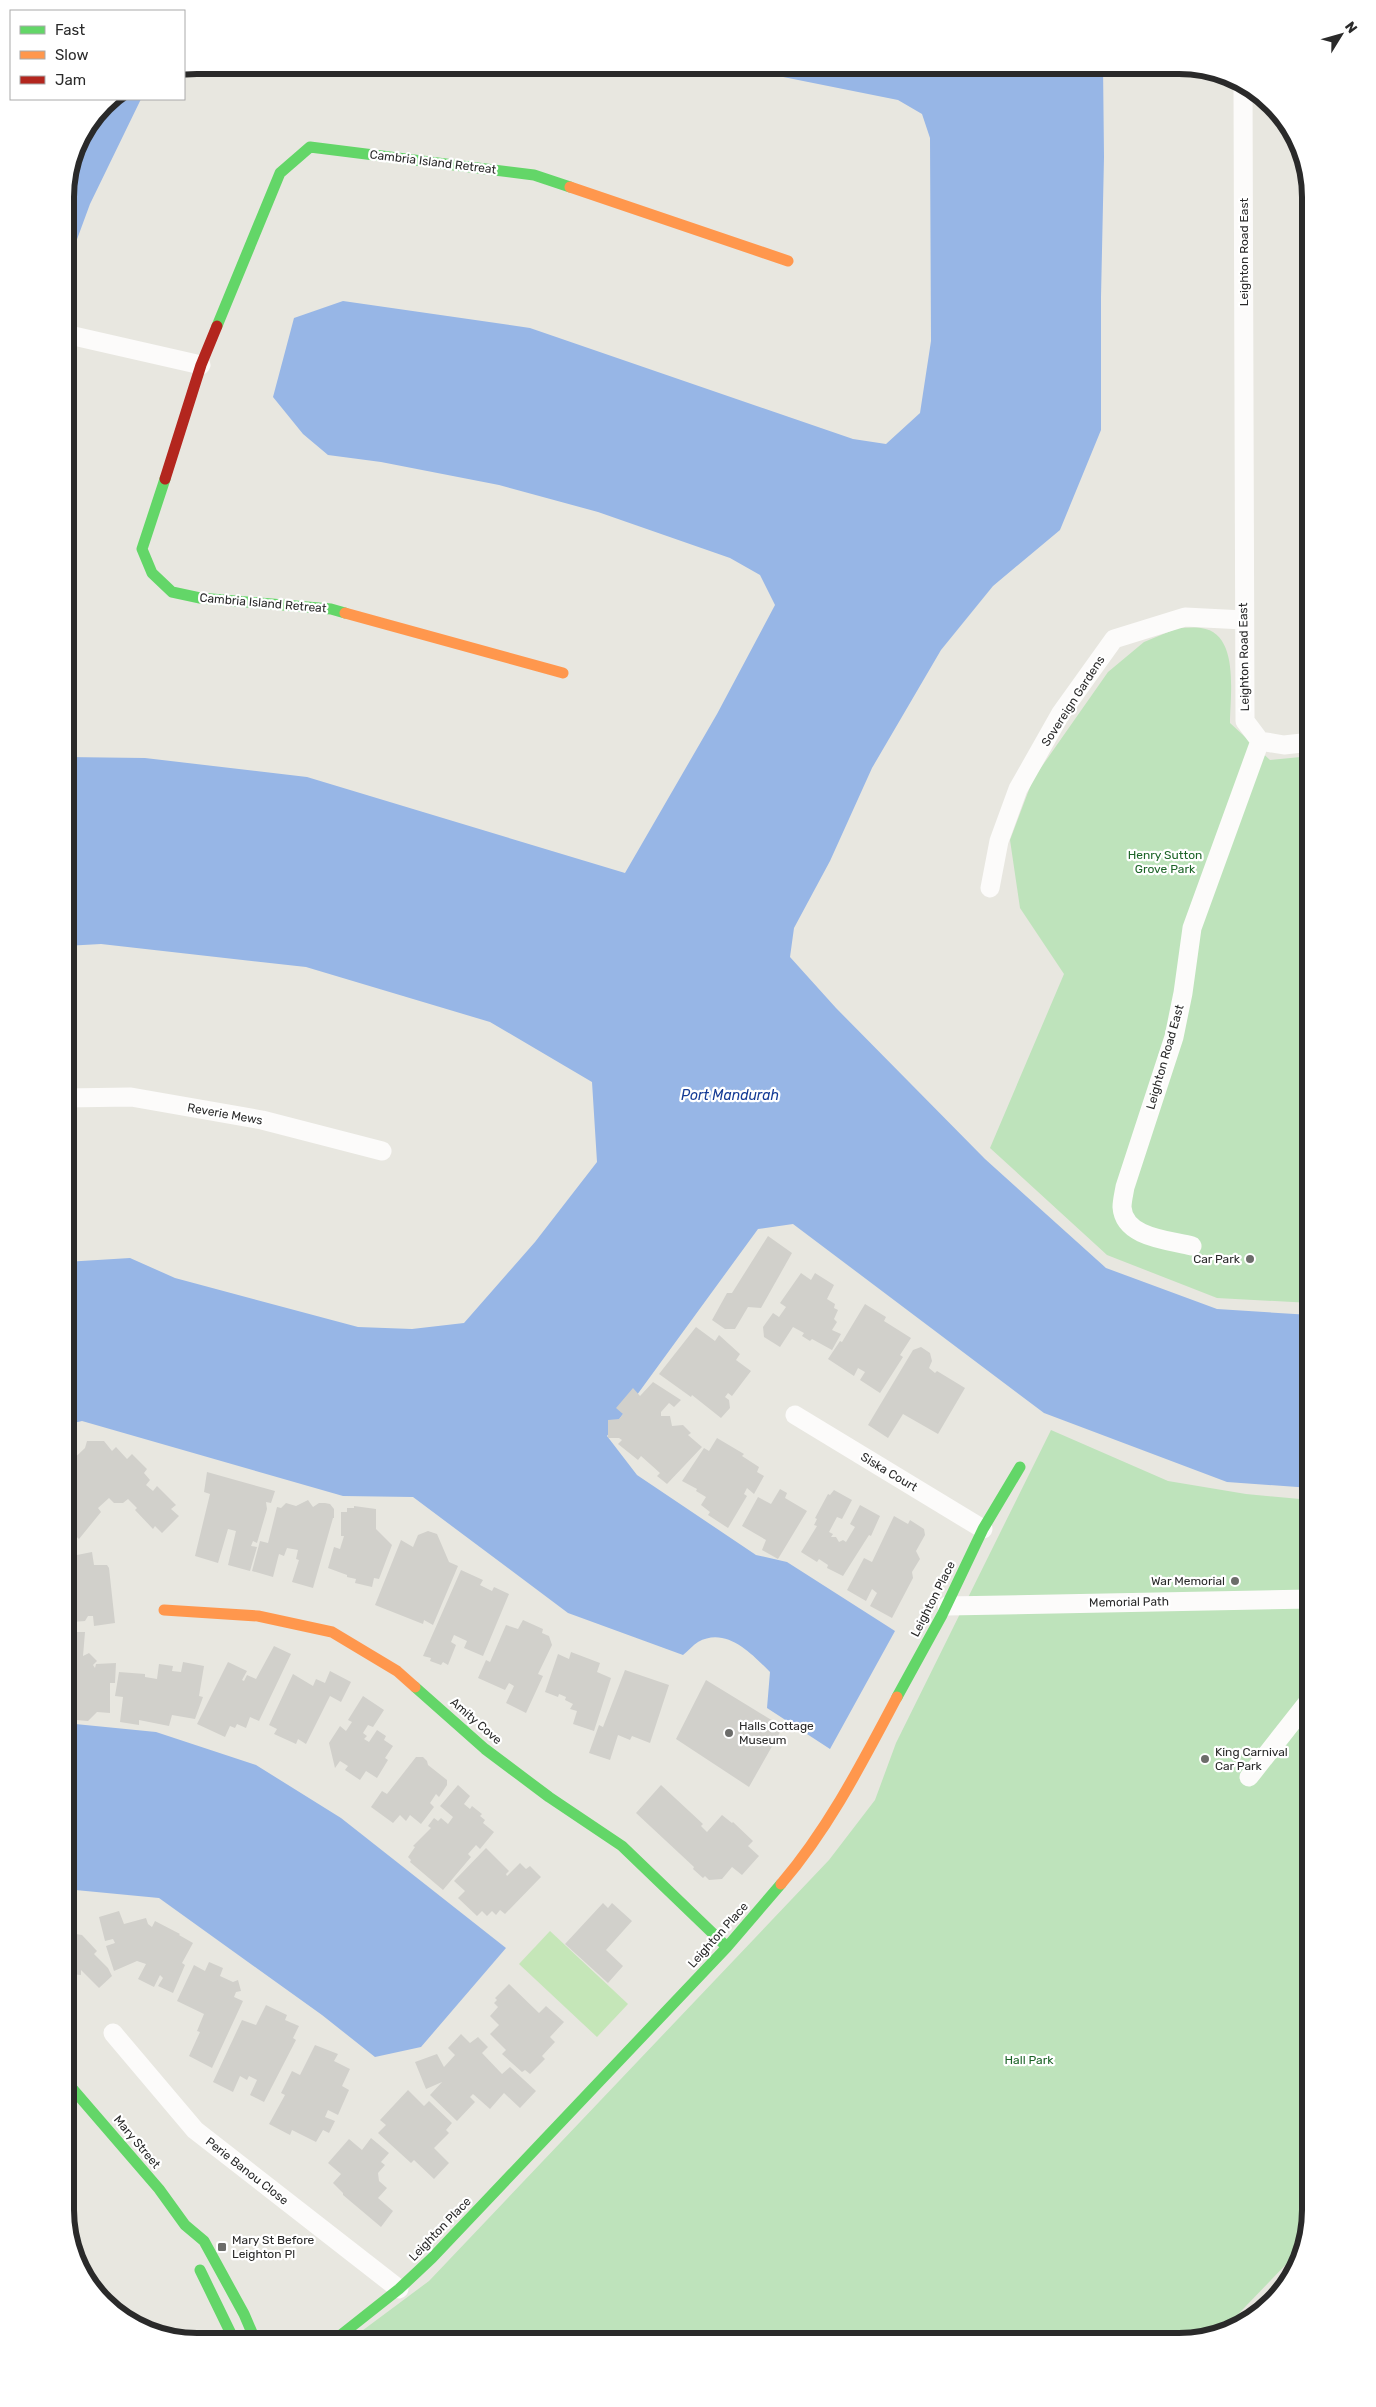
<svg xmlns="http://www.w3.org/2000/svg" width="1376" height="2407" font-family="Rubik,sans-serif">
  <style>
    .green { fill: #bee3bb }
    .pitch { fill: #c5e6b8 }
    .water { fill: #97b6e6 }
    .building { fill: #d1d0cb }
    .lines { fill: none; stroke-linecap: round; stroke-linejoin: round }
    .street { stroke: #fcfbfa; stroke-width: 19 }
    .fast { stroke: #63d668; stroke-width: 11 }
    .slow { stroke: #ff974d; stroke-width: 11 }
    .jam { stroke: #b3261e; stroke-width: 11 }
    .poi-dot { fill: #6c6c6a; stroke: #fff; stroke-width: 2 }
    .labels { text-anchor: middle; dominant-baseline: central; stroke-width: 4.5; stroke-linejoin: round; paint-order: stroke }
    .street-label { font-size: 12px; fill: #2a2a2a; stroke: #fff }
    .park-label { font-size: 12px; fill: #1d6428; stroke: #fff }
    .poi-label { font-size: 12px; fill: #2a2a2a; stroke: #fff; text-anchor: start }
    .water-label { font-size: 14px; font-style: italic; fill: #143b95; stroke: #fff }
    .rim { fill: none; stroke: #2a2a2a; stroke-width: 6 }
  </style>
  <rect width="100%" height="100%" fill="#e8e7e0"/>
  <path class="green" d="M1178,628C1186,628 1194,627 1201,628C1240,633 1230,695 1230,723L1270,760L1311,756V1303L1217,1298L1107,1255L990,1148L1064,974L1020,908L1010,840L1033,779L1108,672L1144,642Z
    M1051,1430L1168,1481L1246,1494L1311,1500V2211L1298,2252L1220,2333L1179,2342H347L429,2281L829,1860L875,1800L896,1743Z"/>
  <path class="pitch" d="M550,1931L628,2004L597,2037L519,1964Z"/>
  <path class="water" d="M723,65H1103L1104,157L1101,297V430L1060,530L993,586L941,650L872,768L830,861L794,928L790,957L836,1008L985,1159L1106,1268L1217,1309L1311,1315V1488L1227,1482L1044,1413L793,1224L758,1229L607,1436L637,1475L756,1555L787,1562L895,1631L830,1749L767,1708L770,1672C752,1654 726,1626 698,1642C693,1645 688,1651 683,1655L568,1613L413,1497L343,1496L82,1421L65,1425V1262L130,1258L175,1278L358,1327L412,1329L464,1323L535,1242L597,1162L592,1082L490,1022L306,967L101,944L65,946V757L145,758L307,777L625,873L717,714L775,605L760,575L730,558L598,512L499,485L381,462L328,455L303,434L273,397L294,318L343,301L530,328L853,439L886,444L920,413L931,341L930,138L922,114L898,100Z
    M111,99H141L90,204L65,272V188L75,146L104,103Z
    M65,1723L156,1732L256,1765L341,1818L506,1948L421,2047L375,2057L322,2015L159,1898L65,1889Z"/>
  <path class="building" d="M768,1236L792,1253L761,1308L748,1307L735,1329H725L712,1320L727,1293H732Z
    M801,1273L811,1280L815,1273L834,1285L827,1299L835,1304L834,1308L838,1310L834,1319L837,1322L832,1330L841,1334L832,1350L812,1339L810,1341L802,1336L804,1333L793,1327L780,1347L764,1337L763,1327L773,1313L779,1317L786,1307L780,1303Z
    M865,1304L886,1317L884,1321L911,1338L900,1355L903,1357L880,1393L860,1380L865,1372L858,1368L854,1376L828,1359L840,1341L842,1342Z
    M696,1327L715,1341L719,1335L740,1354L736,1360L751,1371L732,1396L728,1393L725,1397L729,1400L730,1408L721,1418L692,1395L691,1397L659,1374Z
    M921,1347L930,1353L932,1361L929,1368L935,1373L937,1371L965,1388L938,1434L903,1414L888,1438L868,1425L913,1350Z
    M653,1382L681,1400L674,1407L669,1403L661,1412V1416H670L672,1426L683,1425L691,1433L688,1435L702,1447L667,1484L657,1476L660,1473L641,1456L638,1460L618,1444L622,1440L619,1438H608V1420L619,1419L623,1414L616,1408L633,1388L640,1396Z
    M717,1438L744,1454L742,1456L759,1467L757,1472L764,1476L754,1494L747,1488L744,1494L747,1496L728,1528L708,1515L710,1512L701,1505L706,1497L696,1491L697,1489L682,1481L704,1448L709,1451Z
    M87,1441H104L112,1451L116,1447L127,1459L132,1454L147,1469L144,1473L150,1480L146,1485L153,1491L157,1486L176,1505L171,1509L179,1516L162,1533L155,1526L153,1529L135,1510L137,1508L128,1499L123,1503H114L109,1498L98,1508L101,1512L79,1539L68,1529L65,1532V1476L70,1471L66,1466L85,1448Z
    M207,1472L275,1491L271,1503L266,1502L267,1509L257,1543L253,1541L251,1546L257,1547L250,1571L228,1565L236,1531L228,1529L218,1563L195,1556L210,1494L204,1492Z
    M780,1489L787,1493L785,1498L807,1511L778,1559L762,1550L766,1540L742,1526L758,1497L771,1504Z
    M834,1490L852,1500L842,1519L837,1517L829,1532L833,1534L831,1537H836L839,1542L843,1540L846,1542L855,1527L850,1524L860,1505L880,1516L871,1536L869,1535L843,1576L827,1568L828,1565L819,1559L817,1562L801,1552L817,1526L814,1525L817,1519L815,1518L828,1494L830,1495Z
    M308,1500L313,1507L319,1503H325L330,1504L334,1509V1518H333L313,1588L292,1582L299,1560L296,1559L298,1550L287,1548L284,1556L279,1554L273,1577L252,1571L260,1541L268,1543L277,1507L281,1508L286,1503L296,1506Z
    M354,1506L376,1509V1529L392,1545L379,1579L374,1578L372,1587L355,1583L356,1579L347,1577V1575L328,1568L334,1547L340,1549L344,1536H341V1512H347V1508H354Z
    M894,1516L908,1524L910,1520L924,1529L925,1535L916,1551L920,1559L912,1572L913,1578L892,1618L870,1606L877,1593L872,1589L866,1601L847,1590L864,1558L872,1562Z
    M428,1531L437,1534L449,1562L458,1566L433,1625L424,1620L423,1624L375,1605L401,1540L413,1547L418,1535Z
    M92,1552L94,1565H107L109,1568L115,1623L94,1626L93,1616H88L85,1621L72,1622L65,1618V1560L67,1557Z
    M461,1570L483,1580L480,1585L492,1591L494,1587L509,1594L483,1656L464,1648L467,1641L454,1635L451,1642L456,1645L448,1665L443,1662L441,1665L430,1661L431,1658L423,1656Z
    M523,1620L543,1629L542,1633L549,1636L552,1645L538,1674L543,1676L526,1713L506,1703L514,1686L509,1683L505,1690L478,1678L486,1660L490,1662L506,1625L518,1629Z
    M65,1632H85L83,1656L89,1653L97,1661L93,1665L95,1668L96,1664L116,1663L115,1683H110V1713L97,1712L88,1721L76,1720L70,1715L65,1707Z
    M274,1646L291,1654L259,1721L250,1717L246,1728L237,1724L235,1728L230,1726L225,1737L197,1724L228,1662L247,1671L242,1680L244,1681L247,1675L256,1679Z
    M571,1652L600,1663L597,1672L611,1678L594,1731L573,1724L577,1711L570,1709L573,1704L565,1700L566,1697L559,1694L558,1697L545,1692L558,1654L569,1659Z
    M183,1662L204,1666L199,1696L203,1697L195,1719L172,1715L169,1726L139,1720V1725L120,1722L123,1697L115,1696L119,1672L145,1674V1677L157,1679L159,1664L173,1666L172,1671L181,1672Z
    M625,1670L669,1685L650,1743L632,1736L630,1740L618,1735L610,1760L589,1753L599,1725L603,1727Z
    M330,1671L351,1682L341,1702L330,1696L306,1744L298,1739L296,1744L274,1734L277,1729L269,1725L293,1674L313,1686L316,1679L325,1683Z
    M706,1680L783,1727L749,1787L676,1739Z
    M363,1696L384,1710L373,1727L368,1725L363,1733L367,1736L364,1739L369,1742L377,1730L386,1736L384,1740L393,1746L385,1758L388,1760L377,1778L366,1771L360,1780L345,1770L348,1766L340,1761L335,1768L329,1743L340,1726L346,1731L352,1722L348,1720Z
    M416,1757H423L427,1761L428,1765L447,1780V1785L439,1797L436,1794L430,1803L434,1807L421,1824L410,1815L406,1821L400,1815L393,1823L371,1807L382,1791L387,1794Z
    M458,1785L470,1796L464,1804L470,1809L472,1806L482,1814L480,1816L485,1820L483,1823L494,1832L480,1849L476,1845L468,1854L471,1857L443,1890L410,1862L411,1860L408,1857L415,1847L413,1846L431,1828L428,1826L434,1818L438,1821L441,1818L448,1824L453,1817L440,1806Z
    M661,1785L703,1824L701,1826L707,1832L722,1815L732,1823L733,1822L753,1841L748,1846L759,1856L742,1875L732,1867L722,1879L709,1880L705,1876L703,1878L693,1869L694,1867L636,1813Z
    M486,1848L509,1871L506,1874L507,1876L520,1863L526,1869L530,1866L541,1877L505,1914L500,1910L496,1915L492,1911L487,1916L482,1911L477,1916L458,1898L465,1891L454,1881Z
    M603,1903L608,1908L612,1903L632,1921L606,1950L623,1966L608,1983L565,1944Z
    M119,1911L124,1924L146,1918L148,1924L152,1927L155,1921L180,1934L179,1935L193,1943L182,1963L185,1965L173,1993L158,1986L163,1978L160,1975L154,1987L138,1979L146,1964L137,1961L114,1971L106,1946L115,1943L113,1939L105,1941L99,1917Z
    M65,1932L69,1937L76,1934L82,1935L97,1951L94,1954L108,1968L112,1976L99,1988L81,1970V1975L70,1974L69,1969L65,1973Z
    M209,1962L223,1968L220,1976L233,1982L238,1980L241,1991L236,1992L234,1997L243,2001L212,2068L189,2056L200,2032L197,2031L204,2014L177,2001L194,1965L205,1971Z
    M509,1984L539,2013L546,2006L564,2022L550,2037L555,2042L542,2056L545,2059L530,2074L525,2070L522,2072L502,2054L506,2050L490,2034L499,2025L490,2016L498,2007L494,2003L497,2000L495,1998Z
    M266,2005L287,2015L285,2020L299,2026L293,2038L296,2040L264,2102L250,2095L257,2080L249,2076L247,2080L240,2076L233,2092L213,2082L242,2020L256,2025Z
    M461,2034L470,2043L478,2037L488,2047L482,2053L502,2074L510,2067L536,2091L520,2108L504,2093L490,2109L473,2094L470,2097L475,2102L457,2121L430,2095L442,2082L426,2089L415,2062L437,2054L444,2067L455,2055L448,2048Z
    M315,2045L338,2054L334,2061L350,2069L342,2086L349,2090L338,2115L328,2110L325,2117L335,2121L329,2133L323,2130L316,2142L292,2130L290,2135L269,2124L285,2095L281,2093L292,2071L300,2075Z
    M408,2090L424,2106L429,2101L452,2123L446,2130L449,2133L434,2148L449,2163L434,2179L414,2160L411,2163L378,2133L386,2125L380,2120Z
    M371,2138L389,2153L381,2162L385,2165L378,2173L379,2181L387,2188L378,2198L393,2211L381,2227L343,2195V2193L333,2183L341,2174L328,2163L349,2139L362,2150Z"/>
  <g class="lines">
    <path class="street" d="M1243,84L1245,721L1260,741
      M65,334L201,365
      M1260,741L1284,745L1311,742
      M990,888L999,841L1018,789L1061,713L1114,639L1185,617L1244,620
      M65,1098L131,1097L262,1120L382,1151
      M1192,1246C1169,1240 1124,1238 1122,1207C1122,1201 1124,1193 1125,1187L1174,1037L1183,993L1192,928L1260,741
      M795,1415L983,1529
      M947,1606L1311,1599
      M1249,1777L1311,1698
      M113,2033L195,2130L399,2289"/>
    <path class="fast" d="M217,326L280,173L310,147L534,175L570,187
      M165,479L142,549L152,573L172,592L200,598L331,609L345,613
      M415,1687L485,1749L549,1797L622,1846L727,1947
      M897,1697L942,1615L983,1529L1020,1467
      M65,2080L159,2189L185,2225L204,2241L244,2314L256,2342
      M200,2270L235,2342
      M332,2342L399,2289L432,2258L727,1947L781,1884"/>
    <path class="slow" d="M570,187L788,261
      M345,613L563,673
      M164,1610L258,1616L332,1632L397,1671L415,1687
      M781,1884C829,1828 863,1761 897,1697"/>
    <path class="jam" d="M165,479L201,365L217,326"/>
  </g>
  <g class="poi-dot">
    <circle cx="1250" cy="1259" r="5"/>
    <circle cx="1235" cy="1581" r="5"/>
    <circle cx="729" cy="1733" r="5"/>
    <circle cx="1205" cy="1759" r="5"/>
    <rect x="217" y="2242" width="10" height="10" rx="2.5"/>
  </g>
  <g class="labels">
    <g class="street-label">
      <text transform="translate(433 162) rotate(7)">Cambria Island Retreat</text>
      <text transform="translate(1244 252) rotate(-90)">Leighton Road East</text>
      <text transform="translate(263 603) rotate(5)">Cambria Island Retreat</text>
      <text transform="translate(1244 657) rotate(-91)">Leighton Road East</text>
      <text transform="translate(1073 701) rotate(-57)">Sovereign Gardens</text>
      <text transform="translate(1165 1057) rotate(-74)">Leighton Road East</text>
      <text transform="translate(225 1114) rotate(10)">Reverie Mews</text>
      <text transform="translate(889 1472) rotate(31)">Siska Court</text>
      <text transform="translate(933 1599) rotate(-63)">Leighton Place</text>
      <text transform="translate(1129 1602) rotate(-1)">Memorial Path</text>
      <text transform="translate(476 1721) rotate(41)">Amity Cove</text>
      <text transform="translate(718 1935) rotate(-48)">Leighton Place</text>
      <text transform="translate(137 2142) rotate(50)">Mary Street</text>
      <text transform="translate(247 2171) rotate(38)">Perie Banou Close</text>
      <text transform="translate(440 2229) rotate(-46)">Leighton Place</text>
    </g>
    <g class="park-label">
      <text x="1165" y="855">Henry Sutton<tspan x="1165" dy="14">Grove Park</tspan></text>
      <text x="1029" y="2060">Hall Park</text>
    </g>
    <g class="poi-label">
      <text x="1240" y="1259" text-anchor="end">Car Park</text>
      <text x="1225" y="1581" text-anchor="end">War Memorial</text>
      <text x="739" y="1726">Halls Cottage<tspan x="739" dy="14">Museum</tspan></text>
      <text x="1215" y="1752">King Carnival<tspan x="1215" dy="14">Car Park</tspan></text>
      <text x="232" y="2240">Mary St Before<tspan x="232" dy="14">Leighton Pl</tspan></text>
    </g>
    <g class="water-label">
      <text x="730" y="1095">Port Mandurah</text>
    </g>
  </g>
  <path d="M0 0H1376V2407H0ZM197 74H1179A123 123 0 0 1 1302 197V2210A123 123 0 0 1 1179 2333H197A123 123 0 0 1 74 2210V197A123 123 0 0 1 197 74Z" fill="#fff" fill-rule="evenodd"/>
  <path class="rim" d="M197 74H1179A123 123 0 0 1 1302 197V2210A123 123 0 0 1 1179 2333H197A123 123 0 0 1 74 2210V197A123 123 0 0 1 197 74Z"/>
  <rect x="10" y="10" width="175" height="90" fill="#ffffff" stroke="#aaaaaa"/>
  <rect x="20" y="26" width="25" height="8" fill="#63d668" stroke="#aaaaaa"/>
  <text x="55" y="35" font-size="15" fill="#2a2a2a">Fast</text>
  <rect x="20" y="51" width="25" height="8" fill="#ff974d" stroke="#aaaaaa"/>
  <text x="55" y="60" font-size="15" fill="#2a2a2a">Slow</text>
  <rect x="20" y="76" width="25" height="8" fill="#b3261e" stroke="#aaaaaa"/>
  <text x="55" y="85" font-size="15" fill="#2a2a2a">Jam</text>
  <g transform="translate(1341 35) rotate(53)" stroke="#ffffff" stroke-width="4" paint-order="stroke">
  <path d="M0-4L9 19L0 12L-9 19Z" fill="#2a2a2a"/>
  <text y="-8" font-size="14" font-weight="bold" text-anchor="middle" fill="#2a2a2a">N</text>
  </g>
</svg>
